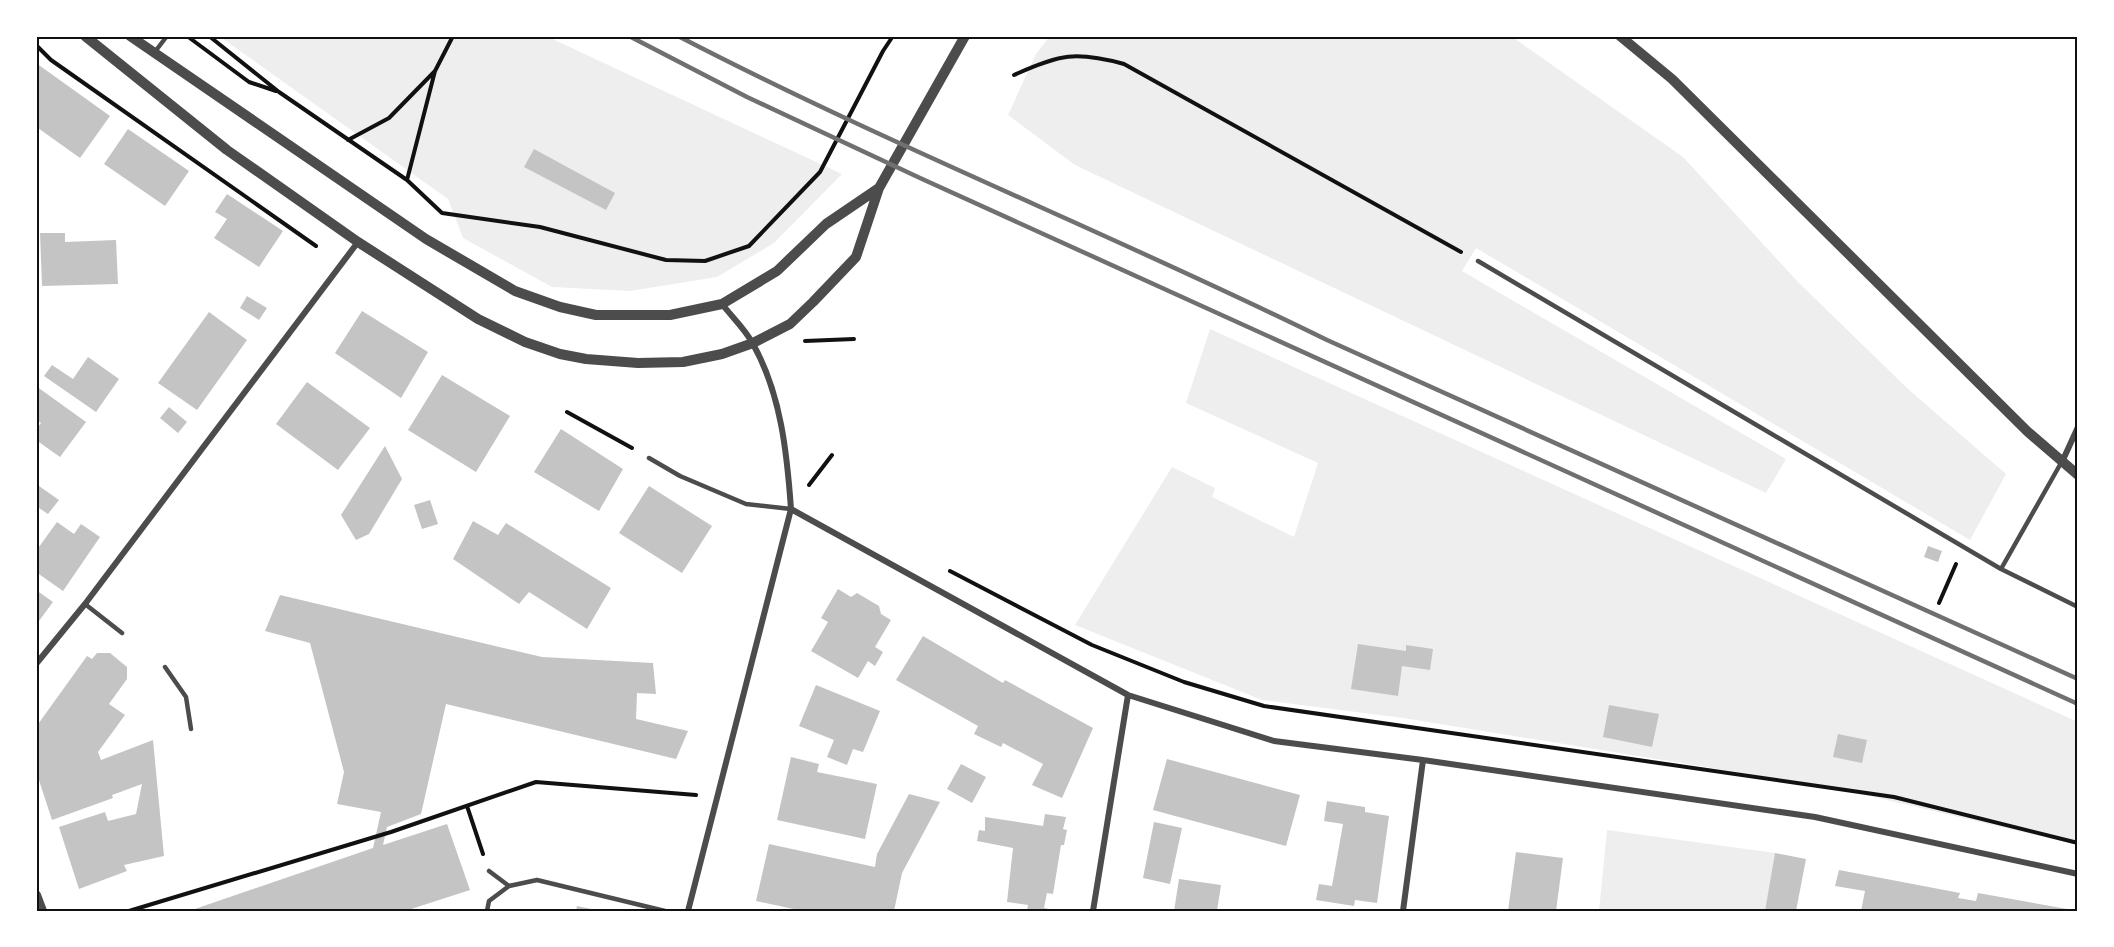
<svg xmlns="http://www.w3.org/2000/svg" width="2114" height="947" font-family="Mulish,sans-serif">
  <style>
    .green { fill: #eee }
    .building { fill: #c4c4c4 }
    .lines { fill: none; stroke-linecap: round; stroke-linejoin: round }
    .path { stroke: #111; stroke-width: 4 }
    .service { stroke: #4c4c4c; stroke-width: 4.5 }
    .minor { stroke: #4c4c4c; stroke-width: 6 }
    .tertiary { stroke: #4c4c4c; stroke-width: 10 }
    .rail { stroke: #707070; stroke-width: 4.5 }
    .neatline { fill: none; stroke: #111; stroke-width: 2 }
  </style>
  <rect width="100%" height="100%" fill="#fff"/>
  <path class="green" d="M219,36H546L842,174L774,243L717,277L630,291L552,287L463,238L448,199Z
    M1050,36H1511L1683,157L1798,282L1908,389L2006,474L1970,540L1476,248L1462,271L1786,459L1766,493L1075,165L1008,115L1036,54Z
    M1210,329L2078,722V845L1836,788L1403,718L1262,700L1075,625L1172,467L1215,488L1212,497L1294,537L1318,463L1186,403Z
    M1607,830L1775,853L1766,911H1599Z"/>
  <path class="building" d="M36,63L110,116L80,158L38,128L36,131Z
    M128,129L189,171L165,206L104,164Z
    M534,149L615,193L606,210L524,167Z
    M227,194L283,231L259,267L214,238L227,219L215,212Z
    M40,233H65V242L116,240L118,284L42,286Z
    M247,296L267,308L259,320L240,308Z
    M362,311L428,352L401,398L335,353Z
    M209,312L247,340L197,410L158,383Z
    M88,357L119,379L96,412L44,376L52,365L73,379Z
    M442,375L510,416L476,472L408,430Z
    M307,382L370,428L338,470L276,424Z
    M36,386L86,422L60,457L36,440V430L41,423L36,419Z
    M169,407L187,422L178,433L160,418Z
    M561,429L623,469L599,511L534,472Z
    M385,446L402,479L369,534L356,540L341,515Z
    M39,486L59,500L48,514L36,506Z
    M649,486L712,526L682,573L619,533Z
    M430,500L438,524L422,529L414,505Z
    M473,521L498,535L506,523L611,588L587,629L529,592L519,604L453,559Z
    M57,522L74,534L81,524L100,537L63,591L36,572V551Z
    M1928,546L1942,551L1938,562L1924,557Z
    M838,589L851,597L857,593L879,606L881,614L891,620L875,647L883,652L875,666L868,661L858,678L811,651L828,622L821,618Z
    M36,590L53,602L36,625Z
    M280,595L542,657L653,663L656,694L637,693L636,719L688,731L676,759L446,704L421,814L387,827L383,845L447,824L470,890L405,911H189L373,848L381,812L337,804L344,772L310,643L265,631Z
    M923,636L1003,683L1005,680L1093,728L1062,798L1032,785L1043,764L1003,743L1001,747L974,734L978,726L896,680Z
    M1358,644L1406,651V645L1433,649L1430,670L1402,666L1398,696L1351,689Z
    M97,653H110L127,667V679L109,704L125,715L98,752L101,760L153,740L164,856L124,865L127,871L79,889L59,827L105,812L108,821L136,814L142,784L112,795L113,798L52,820L36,771V727L87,656L92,659Z
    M816,685L880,711L863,752L853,749L847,765L827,757L834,740L799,726Z
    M1609,705L1659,714L1652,747L1603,737Z
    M1838,734L1867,740L1862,763L1833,757Z
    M791,757L819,764L817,772L877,784L865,839L777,820Z
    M1167,759L1300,795L1286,846L1153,810Z
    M961,764L986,777L972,803L947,789Z
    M909,794L940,802L902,873L894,911H803L756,901L769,844L875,867L877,854Z
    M1327,801L1365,807V812L1389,816L1377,903L1355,900L1354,906L1316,900L1319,884L1332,886L1343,824L1324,821Z
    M1045,814L1066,817L1063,829L1067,830L1064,845H1061L1053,894L1047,893L1044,908L1060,911H1027L1028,905L1007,902L1013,848L977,841L979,830L985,831V817L1043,826Z
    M1154,822L1182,828L1170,884L1143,878Z
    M1516,852L1563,858L1556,911H1508Z
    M1775,853L1806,859L1796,911H1765Z
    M1839,870L1960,893L1958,898L1976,901L1978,893L2067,909L2066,911H1861L1865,891L1835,886Z
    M1179,879L1221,885L1217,911H1174Z
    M577,906L596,910V911H576Z"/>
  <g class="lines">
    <path class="path" d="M187,36L249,82L276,91
      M209,36L279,92L407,180L442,213L540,227L666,260L705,261L749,246L820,172L883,51L893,36
      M36,45L51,60L316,246
      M1014,75C1060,54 1076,51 1124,64L1461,252
      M348,140L389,118L435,71L453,36
      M407,180L435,71
      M805,341L854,339
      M567,412L632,448
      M809,485L832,455
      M950,571L1092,645L1184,682L1264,706L1894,797L2078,843
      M1939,603L1956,564
      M467,806L483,854
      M129,911L391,832L536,782L696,795"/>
    <path class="service" d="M154,53L167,36
      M1478,261L2001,569L2078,607
      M649,458L680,476L746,504L791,509
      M2001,569L2061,463
      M85,604L122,633
      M165,667L186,697L191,729
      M489,871L509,886
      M487,911L489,901L509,886L537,880L665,911"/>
    <path class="minor" d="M2062,462L2078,427
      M791,509L1128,695L1274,741L1423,760L1815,817L2078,874
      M36,664L85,604L358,242
      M688,911L791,509C787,453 781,394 753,344C746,330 732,317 722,304
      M1093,911L1128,695
      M1403,911L1423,760"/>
    <path class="tertiary" d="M85,36L227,150L358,242L478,319L525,342L560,354L586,359L638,363L683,362L722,354L753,343L790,324L813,302L856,257L879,188L965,36
      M130,36L426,239L515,291L560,307L596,315H670L722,304L777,271L826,224L879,188
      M1620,36L1672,79L2028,432L2078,475
      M36,895L42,911"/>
    <path class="rail" d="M629,36L747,97L920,178L2078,704
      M678,36C890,146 1112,234 1327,340L2078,679"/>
  </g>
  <rect width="2114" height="947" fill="none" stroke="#ffffff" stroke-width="75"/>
  <rect x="38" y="38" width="2038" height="872" class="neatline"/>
</svg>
